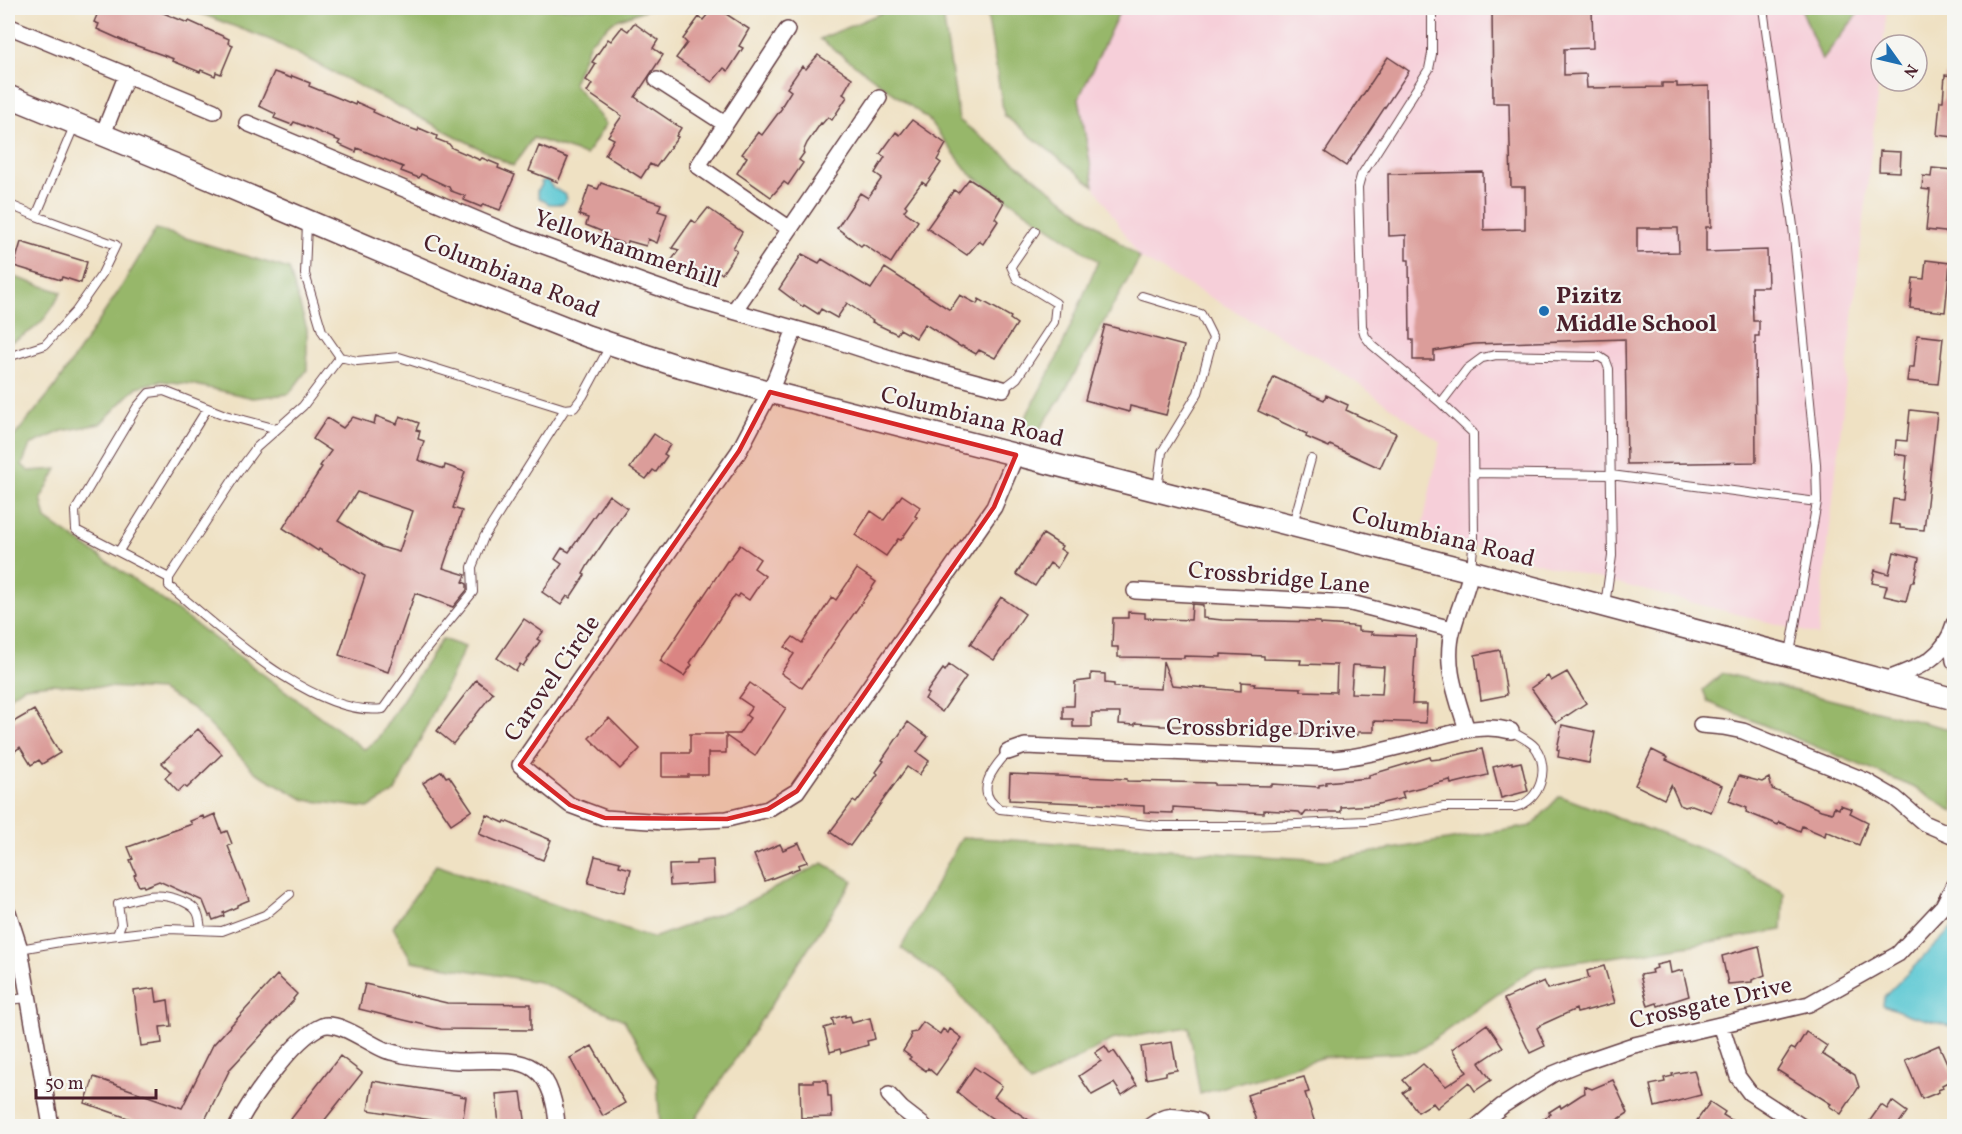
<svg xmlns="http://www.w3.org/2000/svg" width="1962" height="1134" font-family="Vollkorn,serif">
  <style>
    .built { fill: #f6cfd9 }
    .forest { fill: #97b76b; stroke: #706b4b; stroke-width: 1.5 }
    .water { fill: #5bc8d3; stroke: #52747f; stroke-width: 1.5 }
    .building { fill: #db9d9a; fill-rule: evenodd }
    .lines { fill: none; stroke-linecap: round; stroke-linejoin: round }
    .lane-casing { stroke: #633c42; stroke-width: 10 }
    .street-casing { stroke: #633c42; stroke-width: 18 }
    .secondary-casing { stroke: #633c42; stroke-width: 24 }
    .lane { stroke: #fff; stroke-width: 8 }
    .street { stroke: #fff; stroke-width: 15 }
    .secondary { stroke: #fff; stroke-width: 21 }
    .marked { fill: #d62828; fill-opacity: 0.2; stroke: #d62828; stroke-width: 4.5; stroke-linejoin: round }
    .poi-dot { fill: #1f6fb2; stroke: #f6f6f2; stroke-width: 2 }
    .labels { text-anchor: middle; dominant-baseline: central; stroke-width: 4.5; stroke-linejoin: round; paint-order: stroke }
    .street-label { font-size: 24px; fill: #4a1f2b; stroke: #f6f6f2 }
    .poi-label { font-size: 24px; font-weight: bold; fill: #4a1f2b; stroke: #f6f6f2; text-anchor: start }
  </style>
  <rect width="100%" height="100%" fill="#f6f6f2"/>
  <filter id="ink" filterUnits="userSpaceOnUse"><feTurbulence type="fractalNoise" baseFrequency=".0167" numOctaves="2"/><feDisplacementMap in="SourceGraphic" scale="12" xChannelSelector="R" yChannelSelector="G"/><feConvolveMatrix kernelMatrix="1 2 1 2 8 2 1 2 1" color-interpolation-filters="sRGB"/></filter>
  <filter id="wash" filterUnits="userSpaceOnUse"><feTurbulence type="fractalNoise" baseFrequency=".008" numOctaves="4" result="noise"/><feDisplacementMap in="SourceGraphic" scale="24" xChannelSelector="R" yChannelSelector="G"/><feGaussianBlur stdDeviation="1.35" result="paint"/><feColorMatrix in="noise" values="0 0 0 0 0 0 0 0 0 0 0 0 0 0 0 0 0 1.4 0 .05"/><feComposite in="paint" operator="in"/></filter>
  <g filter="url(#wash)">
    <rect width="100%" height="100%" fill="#efe1c3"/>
    <path class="built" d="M1106,8H1887L1883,45H1881V62L1818,635L1421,533L1440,442L1330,364L1140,258L1094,186L1069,121Z"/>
    <path class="forest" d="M186,8H650L614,21L590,42L573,83L606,124L586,155L533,138L513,166L273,41Z
      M885,8H942L959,120L1140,258L1059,401L1039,430L1021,426L1057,358L1098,261L969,173L928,119L820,39L881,13Z
      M986,8H1121L1079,98L1094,186L1004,115Z
      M1801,8H1862L1822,60Z
      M156,229L289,269L307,329V370L289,394L253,398L191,384L160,381L137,387L100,424L62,431L30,445L22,465L29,471L57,469L41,498L46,519L157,596L364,749L376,741L442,639L465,647L395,792L368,808L305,800L255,772L194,709L161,690L50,684L24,687L8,698V444L54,388L122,286Z
      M8,275L61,292C48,319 35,332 8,343Z
      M1723,673L1954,730V812L1913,787L1708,702L1703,690Z
      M1560,796L1717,855L1784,892L1782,930L1642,953L1536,967L1416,1052L1324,1057L1200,1094L1189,1027L1111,1040L1030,1084L952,985L901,948L962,837L1326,860L1531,826Z
      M823,863L853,881L691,1126H660L657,1079L624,1020L539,982L412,961L393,927L436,865L653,938L740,906Z"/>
    <path class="water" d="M547,180L553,188L566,195V200L563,204H549L539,198L537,191L542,185L541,182Z
      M1954,926V1027L1909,1015L1883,1005L1884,997Z"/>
    <g id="blocks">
      <path class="building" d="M100,8H151L188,23L189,21L229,39L228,43L233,45L221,74L216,72L215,76L201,70L200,72L173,61L174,59L126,42L97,29L99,24L94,22Z
        M713,8H717L749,29L739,46L743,48L728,71L724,68L712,82L676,58L687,43L683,39L699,17L703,20Z
        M1492,8H1592L1593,48L1564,49V75L1586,74L1587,88L1662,87V83H1677V87L1709,86L1711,227H1706V252L1767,250L1768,287H1752L1753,321H1759V336H1755L1756,462L1627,464L1625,339L1474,344L1434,351V360H1413V340H1410L1409,260H1406V235L1389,236L1388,174L1483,172L1484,230L1525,229V187H1511L1509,103H1493ZM1637,228H1678L1679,252L1637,253Z
        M634,23L658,40L653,48L663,55L635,97L681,128L676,136L678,137L656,167L650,164L641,178L605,155L614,139L608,136L622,116L587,92L592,84L586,80L596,64L592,62L608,39L611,41L622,27L628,31Z
        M818,55L852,78L843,94L847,97L832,120L828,117L822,124L821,123L807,143L803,152L804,153L799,160L803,163L788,185L784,182L771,197L737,173L747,157L742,154L758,132L762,135L782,108L781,107L791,91L787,88L802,66L806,69Z
        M1388,57L1409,71L1346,166L1325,152Z
        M274,72L291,78L292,76L310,83L309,86L341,99L355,105L356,102L374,110L373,112L404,126L418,131L419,128L437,136L436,139L449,144L452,148L480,160L482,158L499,165L498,168L515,175L500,210L483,204L481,207L464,200L465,196L451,191L449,187L421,174L419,178L401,171L403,167L357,148L356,152L338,144L340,141L307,127L294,122L292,125L274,118L276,114L259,106Z
        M1945,75L1954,76V137L1937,135L1940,101H1943Z
        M912,120L946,144L937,160L941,163L926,185L922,182L905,205L907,207L904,211L918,221L891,263L863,244L861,246L837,228L860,193L868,198L882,178L875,173L885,157L880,154L896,132L900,135Z
        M539,146L568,158L558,182L529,171Z
        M1880,151L1901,152L1900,172L1879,171Z
        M1932,168L1954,170V233L1926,230L1930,190L1922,189L1923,176L1931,177Z
        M969,179L1004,202L995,218L998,221L983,244L979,241L967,255L927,228L954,190L958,193Z
        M601,183L661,204L658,211L667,214L657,243L648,239L646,246L628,241L627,245L601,236L603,232L586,225L588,218L579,215L589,186L598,189Z
        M708,208L742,232L733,248L737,251L722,274L718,271L705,285L671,261L679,250L672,248L692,220L696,223Z
        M21,242L87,262L81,283L62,277L61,280L14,266Z
        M802,254L819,263L822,259L871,289L885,268L950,310L960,295L977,304L979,299L1011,317L1010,319L1017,324L995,358L979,350L976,354L962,346L961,347L925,324L916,338L900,329L897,334L872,322L873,321L847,303L837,318L821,309L818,314L804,305L803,307L779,289Z
        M1926,260L1950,263L1945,312L1910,308L1913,278L1924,279Z
        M1105,325L1184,346L1166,415L1130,406L1129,412L1085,400Z
        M1917,335L1943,338L1938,384L1907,381L1909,367H1914Z
        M1274,377L1324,400L1326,395L1348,405L1346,410L1396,433L1380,468L1330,445L1329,447L1306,437L1307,434L1258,411Z
        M1910,410L1937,413L1924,530L1900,528V525L1890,524L1893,499L1903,500L1907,456L1895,454L1896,440L1907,441Z
        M376,416L397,424L400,416L419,423L416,430L420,431L418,439L424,441L418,460L444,469L445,465L465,472L453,508L462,511L443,568L466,575L463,582L467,584V590L453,607L415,593L388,672L339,655L365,576L319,549L318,551L283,528L322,467L320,466L331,451L313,439L327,418L343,428L353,417L374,424ZM357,492L413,511L399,552L381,547L338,521Z
        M654,434L670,445L664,454L667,456L656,472L653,470L646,479L630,468Z
        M609,495L627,508L588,565L583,574L585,575L570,598L567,596L561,605L542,592L562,564L555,559L562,548L569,552Z
        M902,495L920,507L915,516L917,517L901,540L898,539L886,556L855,535L871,511L884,520Z
        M1043,534L1062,546L1060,549L1066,553L1057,568L1050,563L1035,586L1016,574Z
        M740,545L760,559L754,568L765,576L749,600L740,594L738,597L735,595L690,663L692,665L684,676L660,661L727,561H728Z
        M1894,552L1919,558L1914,582H1911L1906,601L1884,596L1887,586L1872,583L1875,570L1889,574Z
        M857,569L876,582L802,688L781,673L794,654L785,647L793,637L802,643L832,597L836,600Z
        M1001,597L1025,614L994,660L970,644Z
        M1192,604L1203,605V618L1222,620L1320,622V624L1351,626L1358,627V631L1372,632L1371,634L1416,636L1412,704H1427L1426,723L1374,721V732H1358V735H1322L1267,733V730L1206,726H1160V725L1135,723V725L1119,724L1120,713H1092V727H1073V719H1063V706H1074L1075,682L1091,680V673L1105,674V683L1114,684V687L1161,689L1163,661L1172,685L1241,691V682L1255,683L1254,686L1301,688V691L1336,692L1337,665L1300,664L1301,660L1264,659V656L1221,654V657L1184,656V658L1118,657V647H1112L1113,618H1128V612L1145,613V618L1191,620ZM1353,665L1384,667L1382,694L1351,693Z
        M524,619L543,632L537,639L540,641L523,666L520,664L516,671L497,658Z
        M1500,650L1507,695L1481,700L1475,655Z
        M949,665L966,677L942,712L925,699L928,694L926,693L943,669L945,671Z
        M1567,672L1586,703L1556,723L1531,688L1548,676L1551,681Z
        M476,680L493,693L453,744L437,731Z
        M750,683L786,708L755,756L726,736V753H708V775H688V777H662V753H690V734H739L750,718L746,715L752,707L739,698Z
        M34,710L60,753L42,764L39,760L31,765L20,747L15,751L8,738V725Z
        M609,718L640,749L620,769L589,738Z
        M908,722L928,737L917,752L929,761L919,775L907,767L850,846L830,832L853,801L856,803L878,774L876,772L884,761L882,760Z
        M1562,725L1595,732L1589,763L1558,757L1559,750L1557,749Z
        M198,729L222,754L187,788L184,786L178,792L165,778L171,772L162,763Z
        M1482,749L1488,775L1451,784L1450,780L1402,792L1404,798L1374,805L1341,807V812H1306L1303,816L1299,812L1264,810V813L1173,807V813L1144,812V806L1009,800L1010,774L1127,779V781L1214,783V785L1272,786V784L1319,787V785L1326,784V782L1369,778V775L1430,757L1431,760L1439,759Z
        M1652,750L1668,758L1666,760L1722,786L1711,812L1692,805L1685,807L1680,805L1671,785L1664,799L1635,785Z
        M1512,762V764L1521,762L1528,791L1501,798L1493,767Z
        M442,771L446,777L449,776L472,810L451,824L423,783Z
        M1739,776L1762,782L1769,778L1772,789L1821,810L1832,813L1834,807L1839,809L1840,805L1852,809L1850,813L1868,822L1859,845L1826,831L1825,836L1802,826L1800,831L1779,822L1778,825L1746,812L1747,808L1729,801Z
        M215,814L222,833L227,831L232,844L228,846L249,900L237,905V907L223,913L224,916L213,920L211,915L209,916L203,901L159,881L144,887L143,885L139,886L134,875L136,874L130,860L133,859L128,847L192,824L190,821L203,816L204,819Z
        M487,815L504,823L505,821L551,840L543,860L479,834Z
        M799,843L807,862L798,865L799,868L765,881L754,855L780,844L783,850Z
        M595,856L620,862L619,866L631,869L625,892L588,883Z
        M713,860L714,883L670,886L669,865L696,864V861Z
        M1759,946L1765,975L1752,980V982L1728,984L1722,956Z
        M1669,962L1671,973L1683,970L1689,996L1658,1006L1657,1003L1648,1006L1640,975L1652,973L1651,970L1657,968L1656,965Z
        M1604,966L1615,1003L1577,1013L1576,1009L1541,1025L1537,1028L1545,1046L1530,1053L1504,999L1544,981L1548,989L1589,978L1587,971Z
        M277,975L297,994L293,999L294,1000L230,1069L202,1126H141L142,1123L85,1103L94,1077L182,1108L213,1045Z
        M365,984L447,1003L531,1004V1030L441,1029L359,1009Z
        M155,988L157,1002L168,1000L171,1026L160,1027L162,1043L141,1046L134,991Z
        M845,1015V1017L850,1016L852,1023L870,1018L875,1039L867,1041L868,1045L841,1053L840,1049L830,1052L824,1028L834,1025L832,1019Z
        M923,1022L940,1034L943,1029L948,1033L950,1029L962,1038L936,1075L928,1068L926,1071L909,1059L911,1057L903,1051L911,1038L910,1033L916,1032Z
        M1487,1024L1503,1047L1479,1063L1491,1080L1475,1091L1469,1082L1437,1108L1433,1103L1418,1112L1403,1093L1410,1088L1403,1080L1423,1064L1446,1086L1467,1072L1452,1049Z
        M1806,1032L1827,1046L1822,1054L1855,1075L1859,1087L1841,1114L1829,1106L1831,1104L1777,1070L1791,1048L1795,1050Z
        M1172,1042L1177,1070L1166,1072V1075L1146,1079L1141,1047Z
        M1939,1045L1954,1079L1942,1085L1943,1088L1938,1090L1939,1092L1922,1099L1905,1060Z
        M592,1046L625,1103L603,1116L593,1098L592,1099L570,1058Z
        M1105,1046L1110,1054L1114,1051L1137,1085L1122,1095L1114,1083L1092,1095L1079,1076L1101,1061L1095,1053Z
        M340,1056L362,1073L320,1126H301L291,1119Z
        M974,1067L1002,1086L994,1097L1038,1126H988L993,1119L973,1105L957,1092Z
        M1694,1070L1701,1095L1655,1107L1650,1085L1665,1082L1664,1078L1673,1076L1672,1074Z
        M1304,1077L1309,1092L1305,1093L1316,1126H1258L1247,1095L1259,1091V1089Z
        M813,1080H827L828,1096H831L832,1117L801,1118L800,1082H813Z
        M1613,1080L1628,1113L1617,1120L1619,1126H1532L1551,1114L1549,1112L1560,1105L1561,1108L1581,1095L1585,1093L1584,1086L1592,1089Z
        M373,1081L460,1095V1096L466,1097L462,1125L368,1110Z
        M521,1092L526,1126H499L496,1094Z
        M1892,1101L1907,1112L1897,1126H1866L1881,1105L1887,1109Z
        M1710,1102L1725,1112L1723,1115L1741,1126H1693Z"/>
    </g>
  </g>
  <g filter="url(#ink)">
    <use href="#blocks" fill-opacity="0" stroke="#633c42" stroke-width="1.5"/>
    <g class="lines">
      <defs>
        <path id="lane" d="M1432,8V54L1429,69L1361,176L1358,187L1362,326L1365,336L1372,345L1441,403L1473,433L1474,537L1471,569
          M1763,8L1793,226L1816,464L1817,502L1790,653
          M8,204L36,216
          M307,223L305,274L322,331L340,357L357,361L399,357L565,409L574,408L583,396L610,346
          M1142,296L1201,314L1213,338L1198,393L1162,452L1157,490
          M8,357L45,345L76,311L102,274L116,245L36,216L75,124
          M340,357L303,406L256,448L236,475L169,578V586C220,628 314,718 383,709L423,653L473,592L472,567L484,537L565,409
          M1003,389L1017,378L1054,322L1056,303L1017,279L1011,266L1035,231
          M1441,403L1467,369L1482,358L1496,355L1600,357L1606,361L1609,369L1612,556L1605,605
          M1473,473L1611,475L1817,502
          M1293,524L1311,459
          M119,551L207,409
          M169,578L76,530L75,511L137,407L149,393L164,391L225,415L277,429
          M1008,752C992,769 973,793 1000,809L1158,826H1249L1366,821L1444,807H1515C1540,802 1551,768 1535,747C1529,740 1519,736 1511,731
          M117,935L121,924L118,904C142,896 158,891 182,901C188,904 193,905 197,912C200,917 200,924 201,930
          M20,949L60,942L168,929L222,931L265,915L290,894
          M8,1000L28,998"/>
        <path id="street" d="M8,26L214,111
          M787,30L698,166L790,229
          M657,80L725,124
          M247,123L514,235L648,284L691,299L831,339L902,362L1003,389
          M103,134L127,74
          M734,311L879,98
          M795,329L770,392L739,451L520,765L570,805L605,818L664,822L727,819L768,809L797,791L994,507L1016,455
          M1135,591L1351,603L1452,629
          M1951,635L1954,661
          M1885,680C1917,668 1944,660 1954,624
          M1701,725L1723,727L1743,731L1866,781L1895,798L1924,823L1954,836
          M1467,730C1457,697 1443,664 1453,629C1458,609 1467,591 1471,571
          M1008,752L1025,746L1333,759C1366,756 1397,747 1429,739C1456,732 1484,723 1511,731
          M1954,885L1943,906L1954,895
          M8,912L20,949L51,1126
          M1721,1025L1738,1077L1750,1093L1801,1126
          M889,1095L902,1109L924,1126
          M237,1126C250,1100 295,1037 322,1026C339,1020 369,1044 385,1050C390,1052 397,1053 403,1055C420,1058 439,1060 457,1061C479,1062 516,1056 534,1069C551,1080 556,1107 557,1126
          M1150,1126C1170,1112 1175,1116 1198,1121
          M1478,1126L1502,1106L1530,1088L1553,1074L1580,1063L1630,1046L1809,1004L1898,954L1943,906"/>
        <path id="secondary" d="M8,96L191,171L468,289L587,336L675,365L770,392L1471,571L1954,699"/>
      </defs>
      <use href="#lane" class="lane-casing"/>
      <use href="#street" class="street-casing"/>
      <use href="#secondary" class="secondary-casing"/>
      <use href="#lane" class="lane"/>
      <use href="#street" class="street"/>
      <use href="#secondary" class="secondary"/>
    </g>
  </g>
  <path class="marked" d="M770,392L1016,455L994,507L797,791L768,809L727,819L605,818L570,805L520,765L739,451Z"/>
  <circle class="poi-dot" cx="1544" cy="311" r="6"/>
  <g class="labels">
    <g class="street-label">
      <text transform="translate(627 250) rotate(19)">Yellowhammerhill</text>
      <text transform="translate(511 277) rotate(22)">Columbiana Road</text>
      <text transform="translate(972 418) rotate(14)">Columbiana Road</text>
      <text transform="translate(1443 538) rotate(14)">Columbiana Road</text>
      <text transform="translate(1279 579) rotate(5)">Crossbridge Lane</text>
      <text transform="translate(553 679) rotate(-55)">Carovel Circle</text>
      <text transform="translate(1261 730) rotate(1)">Crossbridge Drive</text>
      <text transform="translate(1711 1004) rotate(-13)">Crossgate Drive</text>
    </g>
    <g class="poi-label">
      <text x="1556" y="297">Pizitz<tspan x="1556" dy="28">Middle School</tspan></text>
    </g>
  </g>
  <rect width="1962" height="1134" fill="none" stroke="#f6f6f2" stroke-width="30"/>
  <g transform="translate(1899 63) rotate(124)"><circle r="28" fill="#f6f6f2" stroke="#b1a0a2" stroke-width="1.5"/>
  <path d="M0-4.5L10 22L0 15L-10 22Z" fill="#1f6fb2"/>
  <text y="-9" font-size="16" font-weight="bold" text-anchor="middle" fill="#4a1f2b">N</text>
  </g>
  <path d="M36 1089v9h120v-9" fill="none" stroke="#4a1f2b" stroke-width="3"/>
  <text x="45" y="1089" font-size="18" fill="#4a1f2b" stroke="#f6f6f2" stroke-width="4.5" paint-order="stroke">50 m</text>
</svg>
